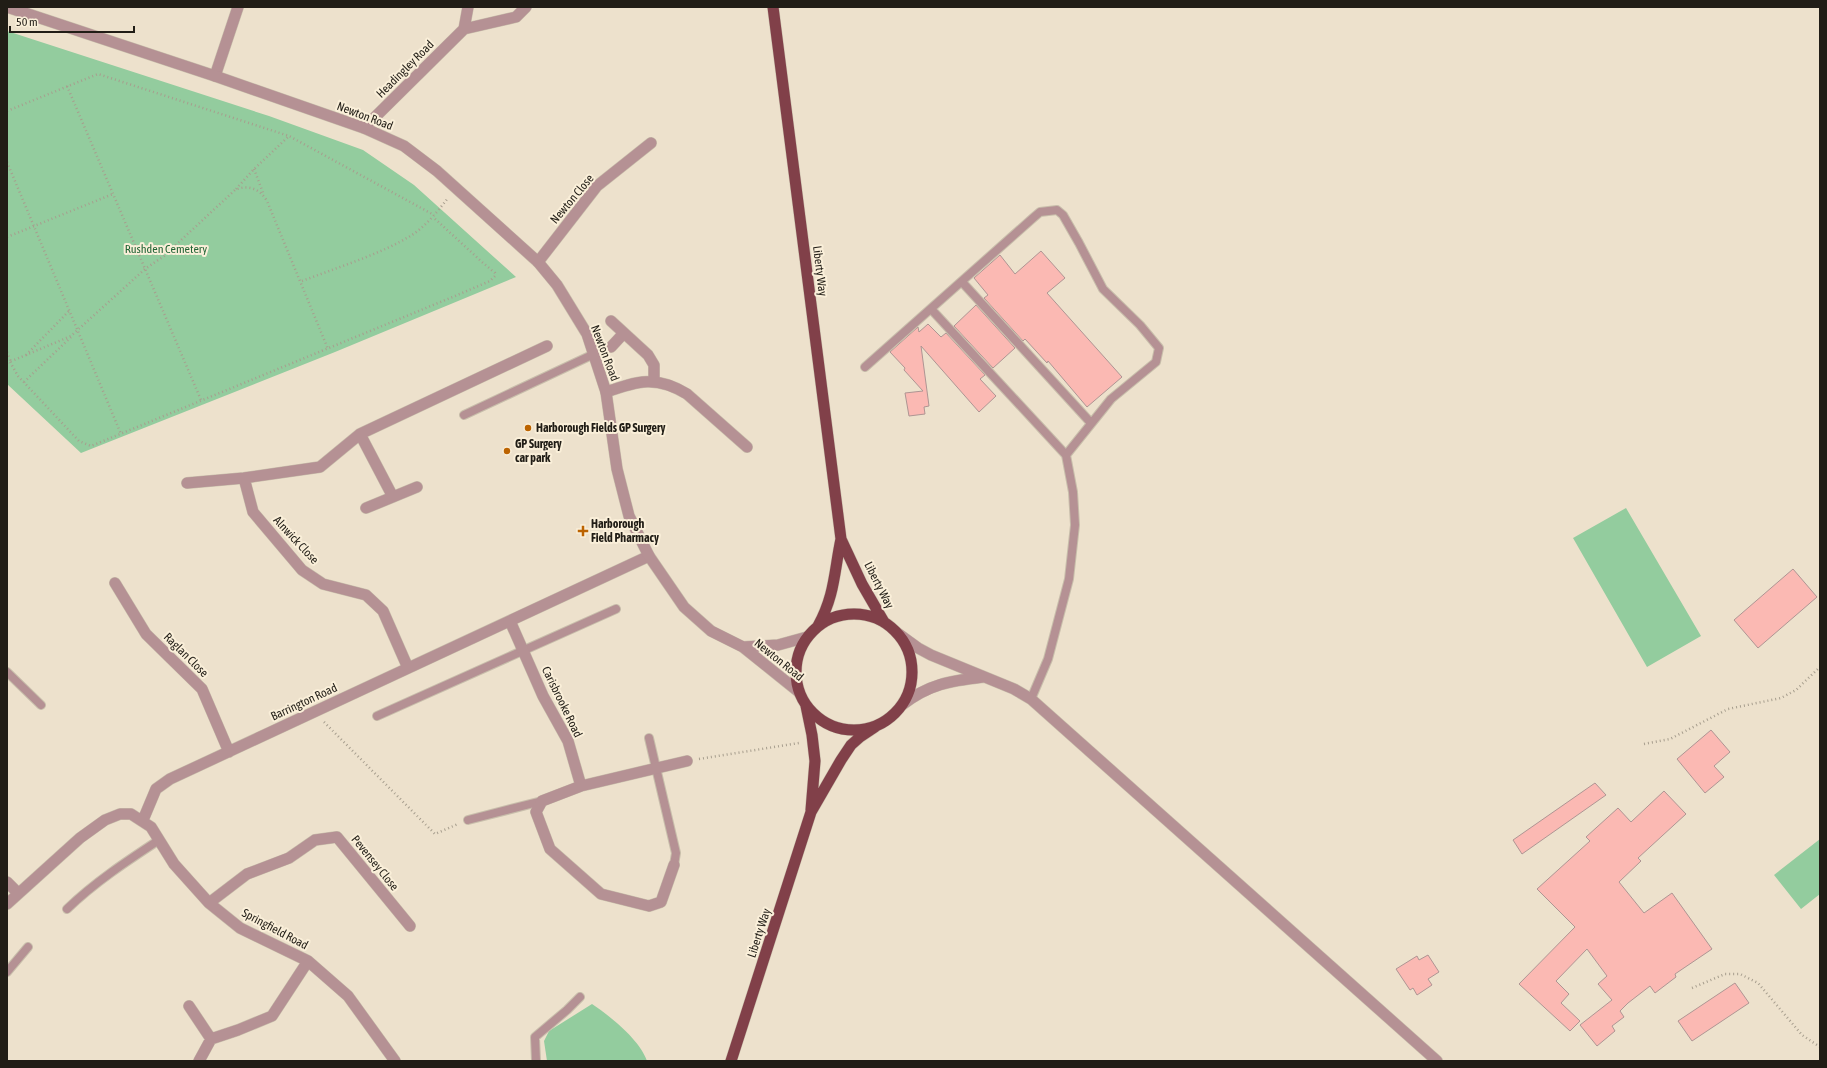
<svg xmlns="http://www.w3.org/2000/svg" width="1827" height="1068" font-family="'Asap Condensed',sans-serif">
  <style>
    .green { fill: #93cc9e }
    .building { fill: #fbb9b3; stroke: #ae9593 }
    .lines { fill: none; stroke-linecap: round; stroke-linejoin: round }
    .service-casing { stroke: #c8beab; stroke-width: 10 }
    .minor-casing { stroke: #c8beab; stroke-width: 12 }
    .tertiary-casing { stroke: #c8beab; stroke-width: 12 }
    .trunk-casing { stroke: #c8beab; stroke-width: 12 }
    .path { stroke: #a79e8e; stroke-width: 2.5; stroke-dasharray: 1 3; stroke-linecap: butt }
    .service { stroke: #b59194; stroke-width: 8 }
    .minor { stroke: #b59194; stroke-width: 11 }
    .tertiary { stroke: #b59194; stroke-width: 11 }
    .trunk { stroke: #814049; stroke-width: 11 }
    .poi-dot { fill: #bc6300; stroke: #faefd9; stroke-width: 1.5 }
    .labels { text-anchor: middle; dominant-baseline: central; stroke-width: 4; stroke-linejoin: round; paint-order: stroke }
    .street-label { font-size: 12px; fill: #211d16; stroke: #faefd9 }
    .park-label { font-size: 12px; fill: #216435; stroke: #faefd9 }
    .poi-label { font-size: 12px; font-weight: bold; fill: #211d16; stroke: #faefd9; text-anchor: start }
  </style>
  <rect width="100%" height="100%" fill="#ede1cc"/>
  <path class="green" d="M7,31L269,116L363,150L414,185L516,277L335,352L81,453L7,384Z
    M1626,508L1701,636L1647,667L1573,538Z
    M1820,839V894L1801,909L1774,875Z
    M592,1004C610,1016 640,1040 647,1061H547L544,1041L549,1031Z"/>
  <path class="building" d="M1041,251L1065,278L1047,293L1122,377L1087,407L1048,361L1047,363L1025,339L1023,341L984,298L988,295L974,278L1000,255L1015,274Z
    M976,305L1015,348L993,368L954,326Z
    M928,324L941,337L946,333L985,375L980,379L996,396L979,412L921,346L929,406L924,407L925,414L909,416L905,393L923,391L904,370L905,368L890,352L918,327L919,332Z
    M1793,569L1817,597L1758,648L1734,620Z
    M1711,730L1730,752L1714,766L1724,777L1705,793L1677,759Z
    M1595,783L1606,795L1522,854L1513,840Z
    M1664,791L1686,814L1638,858L1641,861L1619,882L1644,913L1672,893L1712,949L1675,974L1676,977L1655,993L1650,986L1628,1003L1620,1011L1624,1017L1612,1026L1615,1031L1597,1046L1580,1025L1612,1000L1598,984L1607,976L1587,949L1556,981L1569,994L1561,1003L1580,1021L1570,1031L1519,984L1575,927L1537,889L1590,841L1586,837L1618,808L1631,822Z
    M1428,955L1439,972L1428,979L1432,985L1417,995L1413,988L1410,990L1396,969L1417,956L1419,960Z
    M1735,983L1749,1003L1692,1041L1678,1021Z"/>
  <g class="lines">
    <defs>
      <path id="service" d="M962,282L1091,423
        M931,309L1066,455L1073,492L1075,525L1069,579L1048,659L1031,699
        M865,367L1033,218L1040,212L1057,210L1063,215L1079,243L1103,289L1140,325L1159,348L1156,362L1111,399L1066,455
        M464,415L594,354
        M7,672L41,705
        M377,716L616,609
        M649,738L676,853L674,865
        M468,820L542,801
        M67,909C95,882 127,861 159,840
        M7,972L28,947
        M536,1061L535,1037L567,1010L580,997"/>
      <path id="minor" d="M464,29L468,7
        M215,76L238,7
        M364,128L464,29L516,17L526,7
        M538,262L597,186L651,143
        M611,321L648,355L654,365V381
        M611,347L624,333
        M606,392C638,381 656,375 687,394L747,447
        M360,434L393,497
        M244,478L253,512L302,570L323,584L366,595L383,611L408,668
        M187,483L244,478L320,467L360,434L547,346
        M366,508L417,487
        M115,583L146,634L202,689L229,752
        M510,621L543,696L568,741L581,786
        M143,820L156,789L170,779L649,556
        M674,865L661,902L649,906L601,894L550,849L536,812L542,801L581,786L687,761
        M7,882L18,893
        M209,903L247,874L289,858L315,840L337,837L410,926
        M7,904L80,838L105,820L120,814H131L151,827L174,864L209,903L240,928L308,961L348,996L395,1061
        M189,1006L211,1039L238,1030L272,1016L308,961
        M199,1061L211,1039"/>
      <path id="tertiary" d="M7,7L215,76L364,128L404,146L437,171L538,262L557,285L587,334L606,392L617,469L629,516L649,556L684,607L711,631L743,647L799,692
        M896,632L918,648L931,655L1014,689L1031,699L1437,1061
        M743,647L778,645L807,637
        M902,705C929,684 950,681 983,677"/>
      <path id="trunk" d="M773,7L841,539C834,572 835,595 818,626
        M841,539L862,584L884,622
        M796 672a58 58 0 1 1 116 0a58 58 0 1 1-116 0Z
        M806,706L812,735L815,761L811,810
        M731,1061L811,812L841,760L851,745L860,737L875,727"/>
    </defs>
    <use href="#service" class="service-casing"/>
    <use href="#minor" class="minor-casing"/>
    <use href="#tertiary" class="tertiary-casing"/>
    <use href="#trunk" class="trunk-casing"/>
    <path class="path" d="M67,86L201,400
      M7,111L98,74L289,136L434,215
      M7,162L121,434
      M254,169L263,193
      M236,189L254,169L289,136
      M7,237L113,194
      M302,281C336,268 381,254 412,235C426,226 438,211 448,198
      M7,352L11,362
      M26,355L69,311
      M10,362L18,376L79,441L91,446L455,296L490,281L495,276V273L482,262L433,217
      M7,363L71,336L145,269L164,256L235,190C248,184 260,189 267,201L328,349
      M24,382L71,337
      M324,722L435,834L458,824
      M1644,744L1670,739L1728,709L1781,698L1796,690L1820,667
      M699,759L799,743
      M1692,988L1725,974H1740L1758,983L1802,1035L1820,1047"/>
    <use href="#service" class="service"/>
    <use href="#minor" class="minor"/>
    <use href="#tertiary" class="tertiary"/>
    <use href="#trunk" class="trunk"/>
  </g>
  <g class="poi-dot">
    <circle cx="528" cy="428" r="4"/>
    <circle cx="507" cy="451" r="4"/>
    <path d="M581 525h4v4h4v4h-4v4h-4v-4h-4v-4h4z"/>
  </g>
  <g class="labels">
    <g class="street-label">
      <text transform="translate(405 69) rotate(-45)">Headingley Road</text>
      <text transform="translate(365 116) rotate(21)">Newton Road</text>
      <text transform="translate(572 199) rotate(-50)">Newton Close</text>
      <text transform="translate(820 271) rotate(83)">Liberty Way</text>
      <text transform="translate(605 353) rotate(69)">Newton Road</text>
      <text transform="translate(296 540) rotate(47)">Alnwick Close</text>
      <text transform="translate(879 585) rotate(63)">Liberty Way</text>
      <text transform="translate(186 655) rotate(45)">Raglan Close</text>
      <text transform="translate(779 660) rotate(39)">Newton Road</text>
      <text transform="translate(304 702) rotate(-25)">Barrington Road</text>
      <text transform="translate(562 702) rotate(64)">Carisbrooke Road</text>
      <text transform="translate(375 863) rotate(51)">Pevensey Close</text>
      <text transform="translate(275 929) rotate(28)">Springfield Road</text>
      <text transform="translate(759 933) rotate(-72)">Liberty Way</text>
    </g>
    <g class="park-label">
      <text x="166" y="249">Rushden Cemetery</text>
    </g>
    <g class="poi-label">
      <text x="536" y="428">Harborough Fields GP Surgery</text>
      <text x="515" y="444">GP Surgery<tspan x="515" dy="14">car park</tspan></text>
      <text x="591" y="524">Harborough<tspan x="591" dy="14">Field Pharmacy</tspan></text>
    </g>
  </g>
  <rect width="1827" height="1068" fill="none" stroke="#211d16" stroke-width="16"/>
  <path d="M10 26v6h124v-6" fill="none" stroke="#211d16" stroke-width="2"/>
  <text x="16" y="26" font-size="12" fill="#211d16" stroke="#faefd9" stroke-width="3" paint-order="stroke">50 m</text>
</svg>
